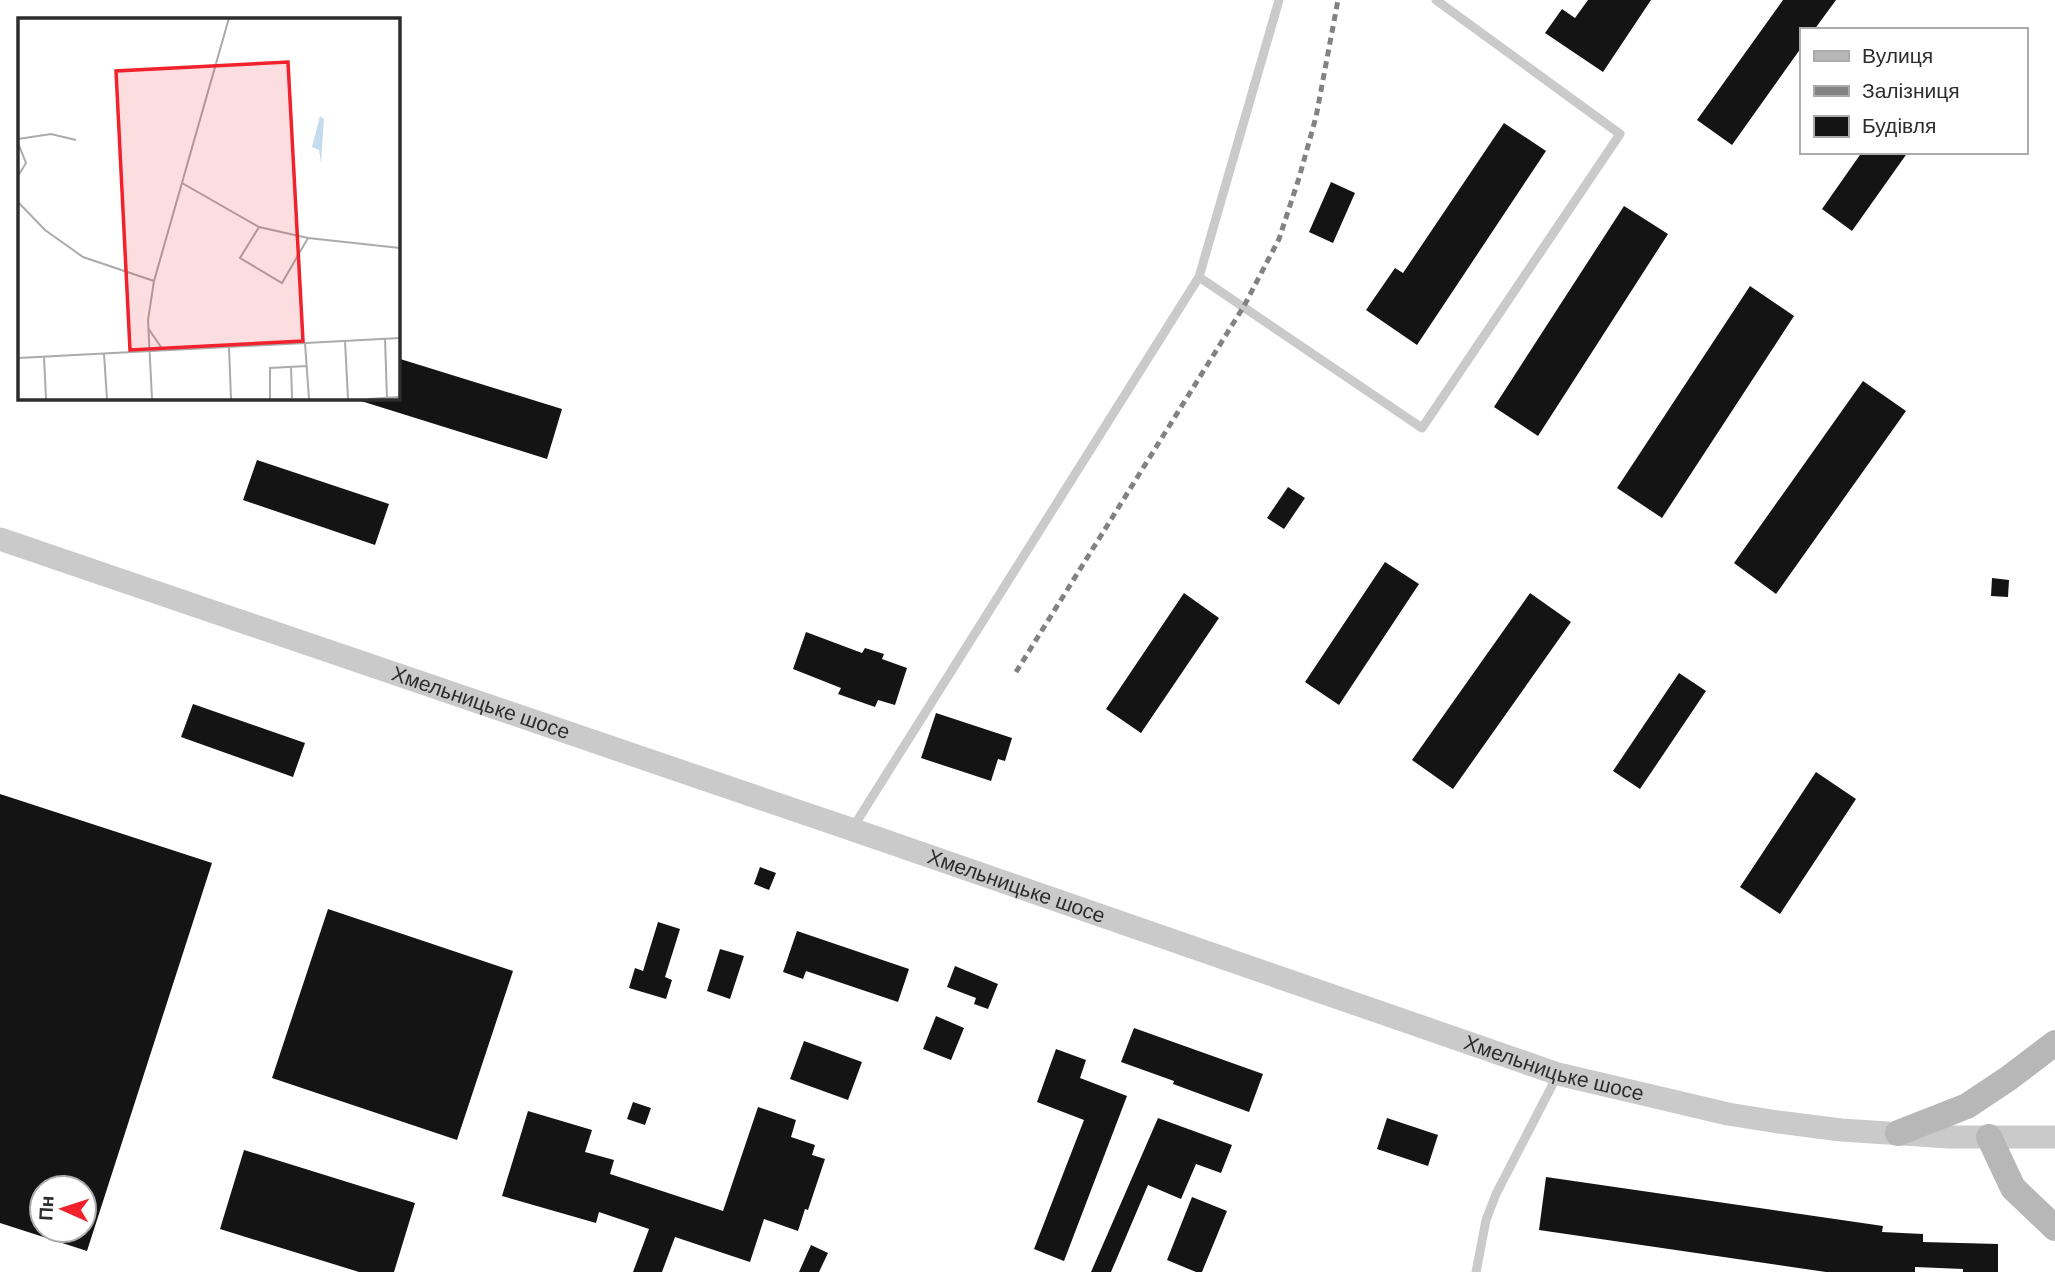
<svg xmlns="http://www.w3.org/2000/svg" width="2055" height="1272" font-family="'DM Sans',sans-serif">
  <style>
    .building { fill: #141414; fill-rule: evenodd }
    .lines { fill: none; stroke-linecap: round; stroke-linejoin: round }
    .service { stroke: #cacaca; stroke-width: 9 }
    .tertiary { stroke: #cacaca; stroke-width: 23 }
    .secondary { stroke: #b7b7b7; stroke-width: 26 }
    .rail { stroke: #828282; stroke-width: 5; stroke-dasharray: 7 5; stroke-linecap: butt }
    .labels { text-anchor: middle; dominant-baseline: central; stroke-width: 7; stroke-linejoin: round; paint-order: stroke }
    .street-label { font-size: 21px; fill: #2d2d2d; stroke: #fff }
    .inset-road { fill: none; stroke: #ababab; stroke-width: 2 }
    .view { fill: #f1222c; fill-opacity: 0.15; stroke: #f1222c; stroke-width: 3.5 }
    .inset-edge { fill: none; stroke: #2d2d2d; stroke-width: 3.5 }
  </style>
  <rect width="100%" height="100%" fill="#fff"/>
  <path class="building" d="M1588,0H1651L1603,72L1545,33L1562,9L1575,18Z
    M1783,0H1836L1814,30H1801V48L1732,145L1697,120Z
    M1504,123L1546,151L1417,345L1366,310L1395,268L1403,273Z
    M1862,152H1908L1852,231L1822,209Z
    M1331,182L1355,193L1333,243L1309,232Z
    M1624,206L1668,234L1538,436L1494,407Z
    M1750,286L1794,316L1662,518L1617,488Z
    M397,358L562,409L547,459L361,401V397H397Z
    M1863,381L1906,411L1776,594L1734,563Z
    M257,460L389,504L375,545L243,500Z
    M1288,487L1305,498L1284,529L1267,518Z
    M1385,562L1419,584L1339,705L1305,682Z
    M1992,578L2009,580L2008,597L1991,596Z
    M1184,593L1219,618L1141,733L1106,709Z
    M1530,593L1571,622L1453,789L1412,760Z
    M806,632L862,653L865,648L884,654L882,659L907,668L895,705L878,700L875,707L838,694L841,688L793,669Z
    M1679,673L1706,691L1640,789L1613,771Z
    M193,704L305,743L293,777L181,737Z
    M936,713L1012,738L1005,761L998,759L991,781L921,758Z
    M1816,772L1856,799L1780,914L1740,887Z
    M0,794L212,863L87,1251L0,1223ZM42,1188H84V1230H42Z
    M760,867L776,873L769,890L754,884Z
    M328,909L513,971L457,1140L272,1078Z
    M658,922L680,929L665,977L672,980L666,999L629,988L635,968L643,971Z
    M797,931L909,969L898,1002L806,971L803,979L783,972Z
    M720,949L744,956L730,999L707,991Z
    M955,966L998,984L988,1009L974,1004L976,998L947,987Z
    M936,1016L964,1028L951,1060L923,1049Z
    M1134,1028L1263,1074L1249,1112L1173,1084L1174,1081L1121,1062Z
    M804,1041L862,1062L848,1100L790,1079Z
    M1056,1049L1086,1060L1080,1078L1127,1096L1064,1261L1034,1249L1084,1120L1037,1102Z
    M633,1102L651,1108L645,1125L627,1119Z
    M758,1107L796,1120L791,1137L815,1145L812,1155L825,1159L808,1210L805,1209L798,1231L764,1219L750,1262L675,1237L662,1272H633L649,1229L599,1212L596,1223L502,1196L528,1111L592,1130L585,1152L614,1160L610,1174L723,1211Z
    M1158,1118L1232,1145L1221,1173L1196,1164L1181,1199L1148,1185L1111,1272H1091Z
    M1387,1118L1438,1135L1428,1166L1377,1149Z
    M244,1150L415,1203L394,1272H359L220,1229Z
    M1546,1177L1883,1226L1882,1232L1923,1234V1242L1998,1244V1272H1963V1269L1915,1267V1272H1826L1539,1230Z
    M1192,1197L1227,1211L1202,1272H1196L1167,1260Z
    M811,1245L828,1253L819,1272H799Z"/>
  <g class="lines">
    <path class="service" d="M1199,277L1422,428L1620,134L1436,0
      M852,829L1199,277L1279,0
      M1476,1272L1486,1220L1496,1194L1557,1076"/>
    <path class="tertiary" id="s1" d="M0,539L874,837L1558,1074L1728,1114L1778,1122L1841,1130L1949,1137H2055"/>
    <path class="secondary" d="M1898,1133L1967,1106L2009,1078L2055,1043
      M1989,1137L2013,1188L2055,1228"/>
    <path class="rail" d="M1016,672L1244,306L1279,239L1299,178L1316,117L1338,0"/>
  </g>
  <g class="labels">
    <g class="street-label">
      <text stroke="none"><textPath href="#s1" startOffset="508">Хмельницьке шосе</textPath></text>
      <text stroke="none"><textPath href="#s1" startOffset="1074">Хмельницьке шосе</textPath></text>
      <text stroke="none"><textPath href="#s1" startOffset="1642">Хмельницьке шосе</textPath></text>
    </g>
  </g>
  <g transform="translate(18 18)">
    <rect width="382" height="382" fill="#fff"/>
    <path d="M302,98L306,101L303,145L301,132L294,129Z" fill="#c4dced"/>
    <path class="inset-road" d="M0,121L33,116L58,122M0,125L8,145L0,158M164,165L241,209L290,220L382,230M0,184L27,212L65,239L136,263M241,209L222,240L264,265L290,220M130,310L145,332M367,320L369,381M327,323L330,381M287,325L291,381M211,329L213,381M86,336L89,381M26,339L28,381M0,340L382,320M273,349L274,380M134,381L130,302L136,263L211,0M252,381V350L289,348M350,381L382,379"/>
    <path class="view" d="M270,44L285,323L112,332L98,53Z"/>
    <rect width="382" height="382" class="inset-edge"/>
  </g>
  <rect x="1800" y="28" width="228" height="126" fill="#ffffff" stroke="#ababab" stroke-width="2"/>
  <rect x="1814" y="51" width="35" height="10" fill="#b7b7b7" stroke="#ababab" stroke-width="2"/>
  <text x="1862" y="63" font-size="21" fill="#2d2d2d">Вулиця</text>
  <rect x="1814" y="86" width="35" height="10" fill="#828282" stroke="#ababab" stroke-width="2"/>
  <text x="1862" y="98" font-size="21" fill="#2d2d2d">Залізниця</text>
  <rect x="1814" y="116" width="35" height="21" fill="#141414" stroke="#ababab" stroke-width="2"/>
  <text x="1862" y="133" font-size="21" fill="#2d2d2d">Будівля</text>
  <g transform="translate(63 1209) rotate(273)"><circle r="33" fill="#ffffff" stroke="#ababab" stroke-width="2"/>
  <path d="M0-5L12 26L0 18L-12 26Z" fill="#f1222c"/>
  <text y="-10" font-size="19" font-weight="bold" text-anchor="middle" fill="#2d2d2d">Пн</text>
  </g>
</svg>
